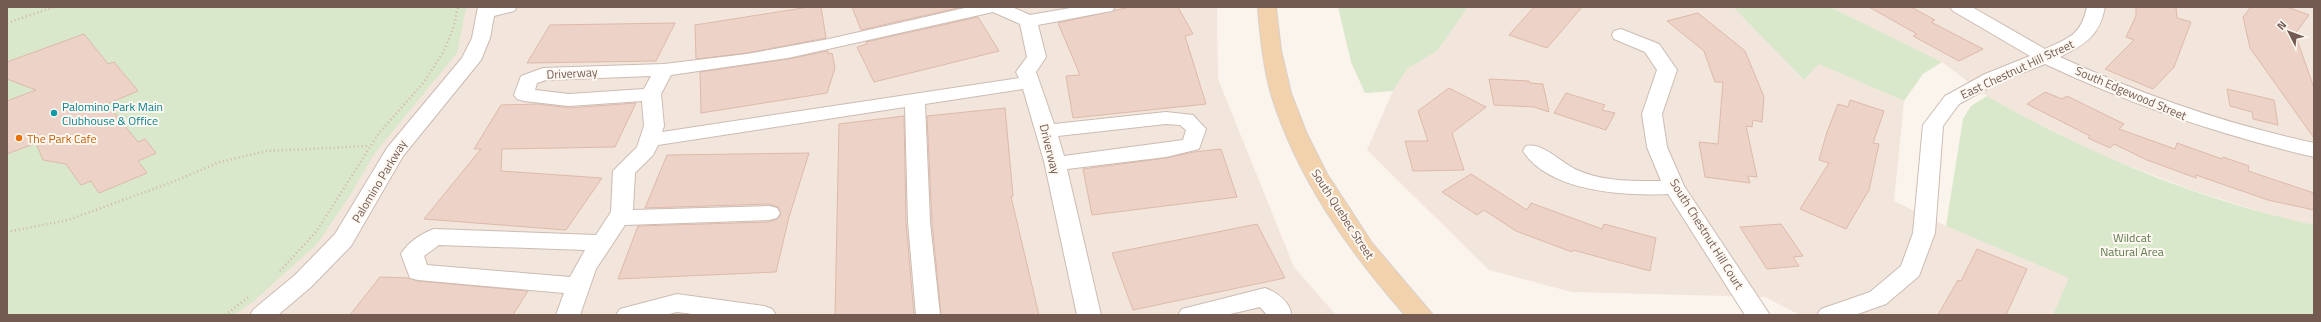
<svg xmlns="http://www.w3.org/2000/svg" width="2321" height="322" font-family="'Titillium Web',sans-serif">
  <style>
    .residential { fill: #f2e5db }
    .green { fill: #d9e7cb }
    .building { fill: #edd3c7; stroke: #deb9a9 }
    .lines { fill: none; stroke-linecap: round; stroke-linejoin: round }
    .street-casing { stroke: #ccbcb3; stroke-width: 2 }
    .primary-casing { stroke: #d8d1ce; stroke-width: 2 }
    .path { stroke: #d3b6a9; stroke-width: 2.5; stroke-dasharray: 1 3; stroke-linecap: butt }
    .street { fill: #fff; fill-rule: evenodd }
    .primary { fill: #f1d2ad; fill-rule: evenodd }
    .culture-dot { fill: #0f9aa8; stroke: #fdf8f2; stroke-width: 1.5 }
    .food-dot { fill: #e8710a; stroke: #fdf8f2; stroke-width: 1.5 }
    .labels { text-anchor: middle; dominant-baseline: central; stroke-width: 4; stroke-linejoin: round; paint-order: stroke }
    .street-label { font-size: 12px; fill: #745b51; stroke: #fdf8f2 }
    .culture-label { font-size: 12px; fill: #0d838f; stroke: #fdf8f2; text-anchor: start }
    .food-label { font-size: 12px; fill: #c56008; stroke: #fdf8f2; text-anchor: start }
    .park-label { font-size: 12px; fill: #5c784a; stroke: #fdf8f2 }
  </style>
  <rect width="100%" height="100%" fill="#fbf4ec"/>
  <path class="residential" d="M7,7H1217L1218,79L1294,267L1336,315H7Z
    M1468,7H1733L1804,80L1819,64L1904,101L1894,201L1946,226L2070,278L2053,315H1800L1765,297L1572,292L1489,270L1367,150L1393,91L1407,69L1437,51Z
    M1830,7H2314V225L2280,218L2192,190L2100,155L2026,118L1987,96L1942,62Z"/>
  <path class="green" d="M7,7H466V8L457,53L374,154L349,197L317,244L253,302L234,315H7Z
    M1338,7H1468L1437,51L1407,69L1393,91L1365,93L1351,62Z
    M1733,7H1830L1942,62L1923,74L1904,101L1819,64L1804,80Z
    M1987,96C2089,155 2199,200 2314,225V315H2053L2069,278L1946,226L1963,119L1971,106Z"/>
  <path class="building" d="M809,7H821L826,38L747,53L696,59L695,25Z
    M852,7H962L861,30Z
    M1130,7H1178L1193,34L1185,36L1206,104L1073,118L1066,76L1080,75L1058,23Z
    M1534,7H1582L1547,48L1509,35Z
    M1869,7H1911L1935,20L1931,22L1983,49L1959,61L1913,36L1917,34Z
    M2136,7H2176L2177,18L2191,22L2174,67L2153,89L2105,69L2134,40L2126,37L2136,16Z
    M2251,7H2287L2309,15L2295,34L2314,88V138L2250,48L2243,17Z
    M1698,13L1745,51L1764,97L1762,122L1753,120L1752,127L1746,126L1757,177L1748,176L1750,183L1705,177L1699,142L1718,144L1723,82H1715L1704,51L1667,21Z
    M978,17L999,51L874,82L857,47L867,44L866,42Z
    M675,23L656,61L527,63L550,25Z
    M84,34L108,64L114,62L138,91L107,104L138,142L145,139L156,153L138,161L147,173L99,193L91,181L81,185L66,164L43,160L36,143L7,154V101L36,90L7,79V62Z
    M828,51V54L832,53L835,68L827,93L701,113L700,72L788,59Z
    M1489,79L1529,81L1530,83L1543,84L1549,112L1534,107L1494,105Z
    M1449,88L1486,107L1452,133L1464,170L1413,171L1405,141H1428L1418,111Z
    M2227,89L2274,100L2278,125L2253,119L2252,112L2230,106Z
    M2045,92L2062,99L2067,96L2124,124L2119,129L2175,149L2177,143L2222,159L2223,157L2249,166L2248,171L2314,193V210L2268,200L2196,175V178L2147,160L2114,144L2110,148L2088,138L2090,136L2027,104Z
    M1566,93L1605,105L1602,110L1615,113L1606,130L1554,113Z
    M1850,100L1884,111L1873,143L1879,144L1869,190L1846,229L1800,209L1829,163L1819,160L1827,132L1838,104L1848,107Z
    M636,103L615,147L502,149L501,171L602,178L566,230L424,219L481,149H474L501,105L538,104L569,108Z
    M1005,108L1013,196L1011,197L1039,315H941L932,222L927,116Z
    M904,116L906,222L914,315H835L839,124Z
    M1221,149L1237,197L1092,215L1083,169L1166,158L1194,152Z
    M809,153L789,217L776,272L618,279L638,226L769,222L777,219L781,214L778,207L769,204L645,208L667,155Z
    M1471,174L1527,210L1531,203L1602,229L1604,224L1656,238L1650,271L1573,250L1572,252L1516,231L1484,210L1477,215L1442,192Z
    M1257,224L1285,278L1133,310L1112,253Z
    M1781,224L1803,256L1793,257L1799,266L1767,269L1740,227Z
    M1977,249L2027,269L2006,315H1938L1958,280L1961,281Z
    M380,277L409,278L418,281L528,291L513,315H350Z"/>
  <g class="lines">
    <defs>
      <path id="street" d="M478,7H517L514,11L494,16L490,38L481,60L403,156L351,246L311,287L278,315H250L254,309L295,275L335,234L387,148L462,58L472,38Z
        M969,7H1012L1030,15L1076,7H1115L1112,11L1106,12L1038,25L1046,57L1036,72L1054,124L1166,112L1193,115L1206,129L1199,149L1166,157L1067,169L1101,315H1077L1044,161L1023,89L925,104L930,222L940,315H916L908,222L905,107L658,145L653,155L635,173L633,210L769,206L777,208L780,213L777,218L769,220L625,225L596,269L580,315H556L564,293L418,280L410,278L401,254C407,243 422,233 434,229L596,235L611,212L613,171L637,147L644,126L642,101L569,106L524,101L517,99L514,95L521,76L543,68L664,64L747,54L829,39ZM993,12L1020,24L1027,57L1016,72L1019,78L662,132L664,126L661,94L671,75L788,58ZM651,76L644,89L569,94L535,90L537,83L546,80ZM1166,124L1180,125L1186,130L1183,140L1064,156L1058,136ZM439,245L585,250L570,277L427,265L424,256Z
        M1950,7H1972L2045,49C2069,38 2081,35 2087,7H2105C2099,37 2085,44 2060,57C2142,95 2226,124 2314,143V157C2220,135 2132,105 2045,64L1999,82L1959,104L1943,126L1935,233L1919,276L1886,304L1855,315H1817L1821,309L1870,292L1901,266L1913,233L1923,125L1945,96L1985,74L2030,56L1953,11Z
        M1621,29L1659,44L1677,70L1662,114L1667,147L1684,186L1770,315H1745L1668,194C1625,196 1549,192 1523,151L1526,146C1543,142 1561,163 1577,170C1603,182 1633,181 1661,181L1647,147L1642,114L1657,70L1645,52L1614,39L1612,35L1614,31Z
        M1265,288C1276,292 1291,302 1291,315H1267L1260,307L1226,315H1178L1182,309Z
        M677,294L764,306L772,309L776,315H701L677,312L664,315H616L620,309Z"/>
      <path id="primary" d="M1258,7H1276L1281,50L1291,93L1307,134L1327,174L1372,243L1433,315H1405C1348,250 1297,178 1271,94C1263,65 1260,36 1258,7Z"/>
    </defs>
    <use href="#street" class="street-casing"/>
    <use href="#primary" class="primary-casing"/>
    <path class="path" d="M7,23L54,7
      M7,232L68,220L170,183L220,162L267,151L369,146
      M280,271L316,232L379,133L424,82L444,51L454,26L458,7
      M225,315L250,296"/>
    <use href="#street" class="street"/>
    <use href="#primary" class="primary"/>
  </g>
  <circle class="culture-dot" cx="54" cy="113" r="4"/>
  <circle class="food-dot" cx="19" cy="138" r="4"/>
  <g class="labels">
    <g class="street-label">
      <text transform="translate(2017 69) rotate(-25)">East Chestnut Hill Street</text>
      <text transform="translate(572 73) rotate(-3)">Driverway</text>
      <text transform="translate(2131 93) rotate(23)">South Edgewood Street</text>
      <text transform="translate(1050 149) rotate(76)">Driverway</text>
      <text transform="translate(379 181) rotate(-59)">Palomino Parkway</text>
      <text transform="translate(1343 214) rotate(57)">South Quebec Street</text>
      <text transform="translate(1707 234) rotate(58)">South Chestnut Hill Court</text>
    </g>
    <g class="culture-label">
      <text x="62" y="106">Palomino Park Main<tspan x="62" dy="14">Clubhouse &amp; Office</tspan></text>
    </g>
    <g class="food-label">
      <text x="27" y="138">The Park Cafe</text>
    </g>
    <g class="park-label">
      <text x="2132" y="237">Wildcat<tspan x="2132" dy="14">Natural Area</tspan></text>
    </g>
  </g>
  <rect width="2321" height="322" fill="none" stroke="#745b51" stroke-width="16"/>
  <g transform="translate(2289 32) rotate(312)" stroke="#fdf8f2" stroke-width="3" paint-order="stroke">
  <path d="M0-3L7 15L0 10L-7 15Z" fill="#745b51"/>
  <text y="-6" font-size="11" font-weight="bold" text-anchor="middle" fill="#745b51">N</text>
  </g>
</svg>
